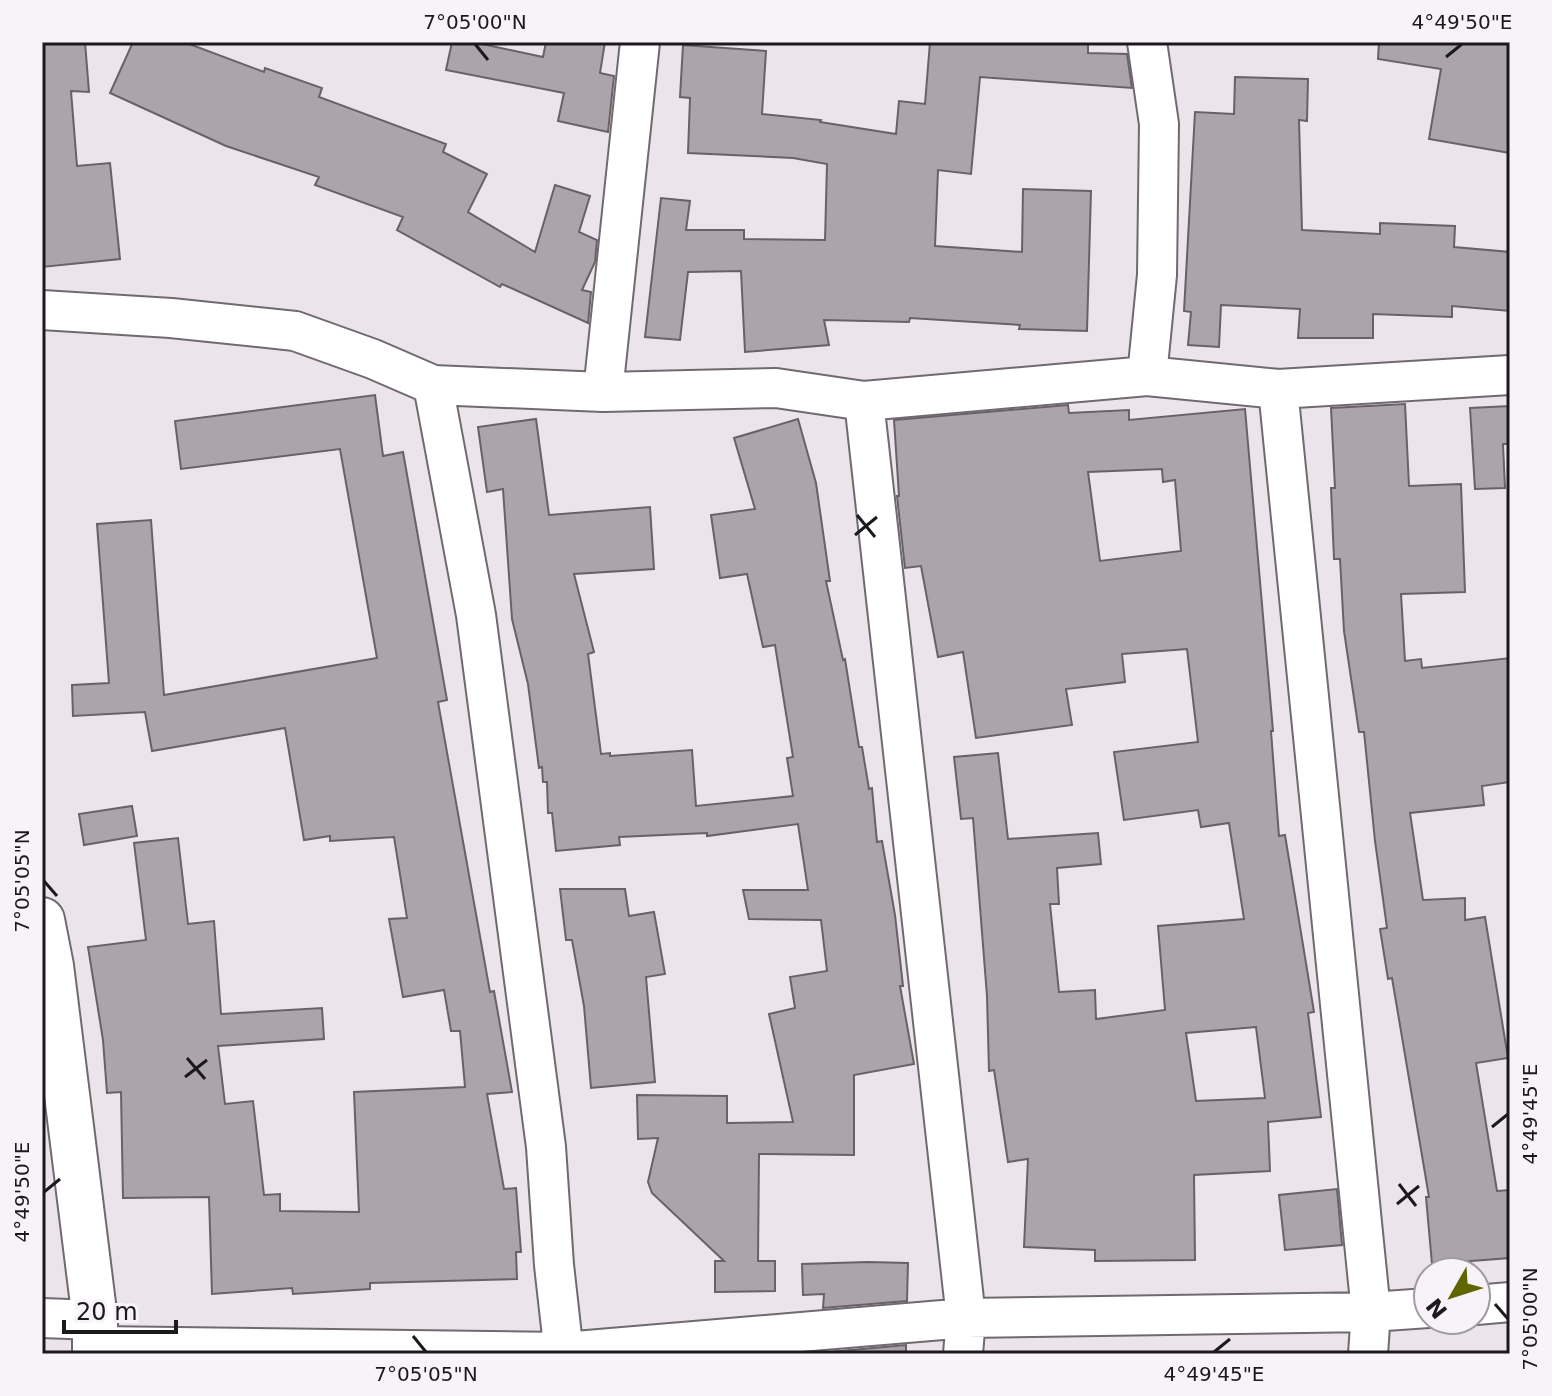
<svg xmlns="http://www.w3.org/2000/svg" width="1552" height="1396" font-family="'DejaVu Sans',sans-serif">
  <style>
    .building { fill: #aba5ab; stroke: #686268; stroke-width: 2; fill-rule: evenodd }
    .lines { fill: none; stroke-linecap: round; stroke-linejoin: round }
    .street-casing { stroke: #706a70; stroke-width: 42 }
    .secondary-casing { stroke: #706a70; stroke-width: 48 }
    .street { stroke: #fff; stroke-width: 38 }
    .secondary { stroke: #fff; stroke-width: 44 }
    .ticks { fill: none; stroke: #1b191b; stroke-width: 3 }
    .neatline { fill: none; stroke: #1b191b; stroke-width: 3 }
    .ticks-label { font-size: 20px; text-anchor: middle; fill: #1b191b }
  </style>
  <rect width="100%" height="100%" fill="#ebe5eb"/>
  <path class="building" d="M42,42H85L89,92L71,91L77,166L110,163L120,259L42,267Z
    M133,42H184L264,72L265,68L322,88L319,97L446,144L443,152L487,174L468,212L535,252L555,185L590,196L579,232L597,240L595,262L582,290L591,292L588,323L502,284L500,287L397,230L403,217L315,185L319,177L226,146L110,93Z
    M452,42H473L543,57L546,42H605L600,73L614,76L608,132L558,121L564,93L446,70Z
    M930,42H1088V53L1127,54L1132,88L980,77L971,174L938,170L935,246L1022,252L1023,189L1091,191L1087,331L1019,329L1020,325L910,318L909,322L824,320L829,345L745,352L741,271L688,272L680,340L645,337L661,198L690,201L686,230H744V239L825,240L827,164L793,158L688,153L690,98L680,97L683,45L766,51L762,114L821,120L820,122L896,134L899,101L925,104Z
    M1379,42H1510V153L1429,139L1441,69L1378,59Z
    M1235,77L1308,79L1307,121L1299,120L1302,230L1380,234V223L1455,226L1454,247L1510,252V311L1452,306V317L1373,314V338H1298L1300,309L1221,305L1219,347L1188,345L1191,312L1184,311L1195,112L1234,114Z
    M375,395L383,456L403,452L447,700L438,702L490,992L494,991L512,1092L487,1094L504,1189L516,1188L521,1252H516L517,1279L370,1283V1289L293,1294L292,1288L212,1294L209,1197L123,1198L121,1092L107,1093L103,1040L88,947L146,940L134,843L178,838L188,924L214,921L221,1014L322,1008L324,1039L218,1046L225,1104L253,1101L264,1195L280,1194V1211L359,1212L354,1092L465,1087L460,1031H451L444,990L403,997L389,919L407,918L394,837L330,841V836L304,840L285,728L152,751L145,712L73,716L72,685L109,683L97,524L151,520L164,695L377,658L340,449L181,469L175,421Z
    M1405,404L1409,486L1461,484L1465,592L1401,594L1405,661L1421,659L1422,668L1510,658V782L1482,786L1484,805L1410,813L1423,900L1465,898V920L1485,917L1508,1058L1476,1063L1497,1191L1510,1190V1258L1432,1264L1426,1197H1429L1392,978L1388,979L1380,929L1387,928L1375,841L1364,732H1359L1344,631L1340,559H1334L1331,488H1335L1331,408Z
    M1068,405L1069,413L1129,410V420L1245,409L1273,731H1271L1279,836L1285,835L1314,1012L1308,1013L1321,1117L1268,1122L1270,1171L1194,1175L1195,1260L1095,1261V1250L1024,1247L1028,1159L1008,1162L994,1070L989,1071L987,996L973,818L961,819L954,757L998,753L1008,839L1098,833L1101,864L1057,868L1059,904H1050L1059,992L1095,990L1096,1019L1165,1010L1158,926L1244,919L1229,823L1201,827L1198,810L1124,820L1114,752L1198,742L1187,649L1122,654L1125,682L1066,689L1072,725L976,738L963,652L938,657L921,566L905,568L897,496H899L894,420ZM1162,469L1163,482L1175,480L1181,551L1100,561L1088,472ZM1256,1027L1265,1098L1196,1101L1186,1033Z
    M1510,406V444H1503L1505,488L1475,489L1470,408Z
    M536,419L549,515L650,507L654,569L574,574L594,652L588,654L601,754L610,753V756L692,750L696,806L793,796L787,758L793,757L775,645L763,647L747,574L720,578L711,515L755,509L734,438L798,419L816,483L830,581H826L843,660L845,659L859,747H862L869,789L872,788L877,842L882,841L895,915L903,986H900L914,1064L854,1075V1155L759,1154L758,1261H775V1291L715,1292V1261H724L652,1193L648,1182L658,1138L638,1139L637,1095L727,1096V1123L793,1122L769,1014L795,1008L790,977L827,971L821,920L749,919L743,890H808L798,824L707,836V833L619,837L620,845L556,851L552,813H548L547,782H543L542,767L539,768L528,684L512,619L503,489L487,492L478,427Z
    M132,806L137,836L84,845L79,814Z
    M560,889H625L629,916L654,912L665,974L646,977L655,1082L591,1088L584,1006L572,940H566Z
    M1337,1189L1342,1245L1285,1250L1279,1195Z
    M868,1262L908,1263L907,1301L823,1308L824,1294L803,1295L802,1264Z
    M906,1345V1354H818V1353Z"/>
  <g class="lines">
    <defs>
      <path id="street" d="M42,310L171,318L295,331L373,359L433,385L603,392L776,388L864,401L1147,376L1278,389L1510,375
        M1147,376L1157,275L1159,124L1147,42
        M433,385L476,615L546,1147L554,1265L564,1354
        M1278,389L1371,1312L1368,1354
        M603,392L640,42
        M864,401L966,1318L963,1354
        M1476,1305L1510,1302
        M42,1318L95,1320
        M95,1346L564,1352L966,1318L1371,1312L1428,1308"/>
      <path id="secondary" d="M42,920L51,966L95,1320V1354"/>
    </defs>
    <use href="#street" class="street-casing"/>
    <use href="#secondary" class="secondary-casing"/>
    <use href="#street" class="street"/>
    <use href="#secondary" class="secondary"/>
  </g>
  <path class="ticks" d="M475,44L488,60M1446,57L1462,44M857,515L875,537M855,535L877,517M44,881L57,896M187,1058L205,1079M185,1077L207,1060M1492,1127L1508,1114M1399,1184L1416,1206M44,1192L60,1179M1397,1204L1419,1186M1495,1304L1508,1319M413,1336L426,1352M1214,1352L1230,1339"/>
  <rect width="1552" height="1396" fill="none" stroke="#f8f2f9" stroke-width="88"/>
  <g transform="translate(1452 1296) rotate(231)"><circle r="38" fill="#f8f2f9" stroke="#a09ba0" stroke-width="2"/>
  <path d="M0-6L14 30L0 20L-14 30Z" fill="#606500"/>
  <text y="-12" font-size="22" font-weight="bold" text-anchor="middle" fill="#1b191b">N</text>
  </g>
  <path d="M64 1320v12h112v-12" fill="none" stroke="#1b191b" stroke-width="4"/>
  <text x="76" y="1320" font-size="24" fill="#1b191b" stroke="#f8f2f9" stroke-width="6" paint-order="stroke">20 m</text>
  <rect x="44" y="44" width="1464" height="1308" class="neatline"/>
  <g class="ticks-label">
    <text x="475" y="29">7°05'00"N</text>
    <text x="1462" y="29">4°49'50"E</text>
    <text transform="translate(22 881) rotate(-90)" y="7">7°05'05"N</text>
    <text transform="translate(1530 1114) rotate(-90)" y="7">4°49'45"E</text>
    <text transform="translate(22 1192) rotate(-90)" y="7">4°49'50"E</text>
    <text transform="translate(1530 1319) rotate(-90)" y="7">7°05'00"N</text>
    <text x="426" y="1381">7°05'05"N</text>
    <text x="1214" y="1381">4°49'45"E</text>
  </g>
</svg>
